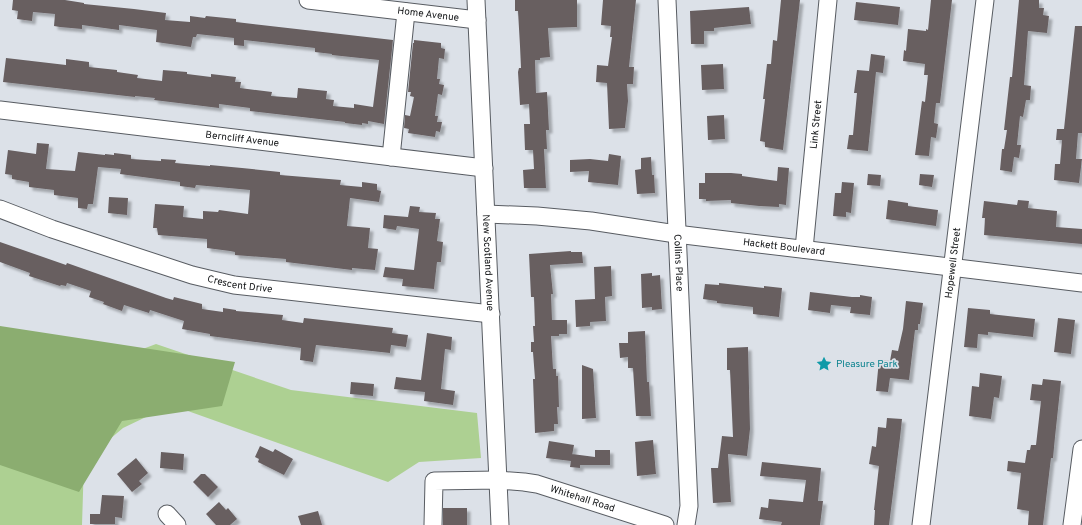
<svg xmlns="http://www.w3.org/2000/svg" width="1082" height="525" font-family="Overpass,sans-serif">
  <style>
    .green { fill: #add092 }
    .forest { fill: #8bad70 }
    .building { fill: #675f61; filter: url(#shadow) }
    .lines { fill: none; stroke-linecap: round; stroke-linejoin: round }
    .minor-casing { stroke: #585c62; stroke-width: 19 }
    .minor { stroke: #fff; stroke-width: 17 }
    .labels { text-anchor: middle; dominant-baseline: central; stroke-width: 3.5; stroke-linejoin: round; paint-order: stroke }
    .street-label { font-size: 10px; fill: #111315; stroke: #dce1e8 }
    .culture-label { font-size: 10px; fill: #0d838f; stroke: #dce1e8; text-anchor: start }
  </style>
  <defs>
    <filter id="shadow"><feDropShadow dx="3.5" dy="3.5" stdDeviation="1" flood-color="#0004"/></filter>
  </defs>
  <rect width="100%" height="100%" fill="#dce1e8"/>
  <path class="green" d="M156,344L291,390L477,413L481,458L419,462L388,482L171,405L123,428L84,461L82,525H0V406L31,391Z"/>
  <path class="forest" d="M0,326L235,362L222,406L122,421L79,492L0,465Z"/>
  <path class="building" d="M13,0H65L84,3V4L134,9L166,13L165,20L190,22V16L205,18L206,16L236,19V22L393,40L384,124L368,121V124L362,123V125L345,123V122L250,111V108L219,104V108L154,100L155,98L135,96V97L3,82L6,58L66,65V59L89,62V67L117,70V72L138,75L137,78L162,81L163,70L187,72V74L211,77V74L236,77L235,82H241L240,88L272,92L271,96L297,98L298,88L327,91L326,99L334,100L333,106L354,108V104L373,107L379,60L332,55V54L315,52V48L244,40V46L234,45V38L197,34L196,37H193L191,47L156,42L157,30L119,25V30L82,25V29L60,27L54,26L55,14L33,12L32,21L17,19L18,11L12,10Z
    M515,0H577V27L548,28L550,57L540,58V60H535L536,93L547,92L549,130H546L547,149H544L546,188H524L523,170L534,169L533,150H525L524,124H530L529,104L520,105L518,72L519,68H521L520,46L518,11H515Z
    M603,0H636L629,67H634L633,84H627L628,101L625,128L609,129L607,83L596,82L597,65L608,66L612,37H610L611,26L601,25Z
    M781,0H800L783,150L765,147V142L760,141L765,99H763L767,64H771L773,40L777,41Z
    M931,0H952L940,103H936L934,123L938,124L936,138L931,137L929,156L915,155L922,101L925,102L928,75H924L925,64L903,61L904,50L906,51L908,29L926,31V29L928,30Z
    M1019,0H1039V8H1044L1043,15L1049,16L1047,33L1028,31L1024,85L1031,86L1030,100H1026L1023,117L1020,116L1017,145H1021L1019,158L1014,157L1012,172L1000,170L1002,149H1004L1007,130H1004L1010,77H1012Z
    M856,2L900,7L898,25L854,20Z
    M749,7L751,24L714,28V31H704V44H691L690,11Z
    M1075,26H1082V133H1078L1076,159H1082L1079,183L1054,180L1055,164H1060L1062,140H1056L1057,129H1064Z
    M414,40L441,43V48L445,49L444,59L439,58L437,79H440L439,84L444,85L442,95L438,94L435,116H438L437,122H442L440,132L436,131L435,137L408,133L409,129L404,128L405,115L410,116L414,97L410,96L411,92H408L413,43H414Z
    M871,54L885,56L883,73L876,72L868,151L847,149L849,135H853L857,93H854L857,70L869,71Z
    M723,64L724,89L702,90L701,65Z
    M724,115L725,139L708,140L707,116Z
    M37,143L49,144L46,169L75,171L78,152L105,155V154L114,155V153L131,155V159L161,161V159L176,160L175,163L210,166V165L242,168L280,172V175L341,180L340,185L362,187V182L377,184V190L381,191L379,202L350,198L347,226L370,228L368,248L378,249L375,270L352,268V270L286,262V259L235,255V252L230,251L207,248V239L158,235L157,228H153L155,204L184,206L183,217L203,219V211L218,212L219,210L248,214L250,190L196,185L195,188L180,186V182L120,174L121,169L98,167L93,204H88L87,209L78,208V198L54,195V190L29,187V182L12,179V175L5,174L8,150L36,154Z
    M609,154L621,156L618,185L588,182L589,171L570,172V160L590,159L608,161Z
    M651,157L652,175H654L655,193L637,194L635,170L641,169V158Z
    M778,167L789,168L786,205L779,204V207L759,206L731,203V200L706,201V199H699V183H705V173H731L742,174V176L777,181Z
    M868,174L881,175L880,186L867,185Z
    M920,174L934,175L932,187L919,185Z
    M842,182L854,183L851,213L846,212V217L833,216L835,193H841Z
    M109,197L128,198L127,215L108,213Z
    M888,200L908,203V206L938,210L936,226L886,219Z
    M1018,200L1029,201L1028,208L1057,211L1056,227L1082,229V244L984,235L985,218H982L984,201L1017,205Z
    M410,206L420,207L419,212L436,213L435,219H440L437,241L443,242L441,262H437L434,289L402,286L403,279L383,277L385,267L414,270L419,229L397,226L396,230L383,228L384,215L408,217Z
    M0,242L66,265L67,263L166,298L173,300L174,297L202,304V309L223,312V308L236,310V311L283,315L282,320L303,323L304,318L393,328L392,333L408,335L406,347L391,345L390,353L316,345L313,362L300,360L301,348L210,336V334L182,329L184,321L150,310L149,313L124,305L122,311L103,304L104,302L89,297L91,291L67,283L66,286L61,285L60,286L29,276L30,273L0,262Z
    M571,251V252H582L583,263L550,265L553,294H551L552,320H567V334H559V336H551L553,369H556V376H558L559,407H557L558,424H554V431L535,433L533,379H535L533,352H531V342H534L533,326H535L534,297H531L529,254Z
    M611,266L612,296L605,297L606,321L590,322V326L576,327L575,300L595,299L594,267Z
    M652,273V276L660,275L662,309L652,310V307L642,308L641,274Z
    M719,283L764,288V286L782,288L779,317L753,314V307L717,303V301L703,299L705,284L719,285Z
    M810,292L852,297H860V295L872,297L870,315L850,313L851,307L831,305L830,313L808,310Z
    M906,301L923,303L920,324H918V330H915L909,380L890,378L888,392L876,391L879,360L890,361L892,350L898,351L903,329Z
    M968,308L990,310V314L1035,319L1033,337L988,332V335L978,334L977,348L964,347Z
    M1058,318L1075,320L1071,354L1054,352Z
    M645,331L647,382H649L651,416H636L633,368H628V357L620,358L619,343H628V332Z
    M427,333L452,337L451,350L445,349L441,389L455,391L453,405L424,401L425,392L394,389L396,377L421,380Z
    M748,347L750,429L747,456L728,454L731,502L713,503L711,468H718L722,436L733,437L730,370H727V348Z
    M582,365L593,369L596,418L582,419Z
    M980,373L1002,376L999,398L994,397L991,419L969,416L972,386L979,387Z
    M1043,379L1061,381L1055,437L1053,458H1051L1043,525H1028L1029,511L1017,509L1021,473L1007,471L1008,461L1025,463L1027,450H1030L1031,445H1036L1041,401L1030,400L1032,384L1042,385Z
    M351,382L374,384L373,396L350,394Z
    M887,418L902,419L900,438L889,525H874L875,510H874L879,466L869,464L872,446L876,447L878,427L886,428Z
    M653,440L656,474L637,476L635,442Z
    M549,441L574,445L571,461L546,458Z
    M260,446L273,452L275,449L293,459L284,475L258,462L259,459L255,457Z
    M595,450H610V465H580V468L570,467L572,454L595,457Z
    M161,452L184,454L183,470L160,468Z
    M136,458L148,473L139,481L142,484L132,492L117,474Z
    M762,462L821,468L818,501H823L820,525H781L782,522L759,519L761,507L768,508L769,499L803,502L806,480L760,476Z
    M201,474H205L218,487L208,497L193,482Z
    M102,495L124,496L122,518L115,517V524H90V514H100Z
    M219,502L226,510L228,508L237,519L230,525H216L206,514Z
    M443,508H467V525H443Z
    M318,511L322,525H301L298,516Z"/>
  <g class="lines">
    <defs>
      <g id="minor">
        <path id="s1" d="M308,0L477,20"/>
        <path id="s2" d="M476,0L500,525"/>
        <path id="s3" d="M667,0L689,506L686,525"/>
        <path id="s4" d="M0,110L484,168"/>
        <path d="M391,157L406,12"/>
        <path id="s5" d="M0,209L52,229L192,275L234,285L491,314"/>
        <path id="s6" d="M486,214L537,216L591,221L676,234L1082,283"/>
        <path id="s7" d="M804,249L828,0"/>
        <path d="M167,514L177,525"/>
        <path id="s8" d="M433,525L434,481L498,480L524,482L537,484L665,525"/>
        <path id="s9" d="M921,525L985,0"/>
        <path d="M1072,525L1082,449"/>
      </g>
    </defs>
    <use href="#minor" class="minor-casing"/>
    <use href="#minor" class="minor"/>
  </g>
  <defs>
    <symbol id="sight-bare" viewBox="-9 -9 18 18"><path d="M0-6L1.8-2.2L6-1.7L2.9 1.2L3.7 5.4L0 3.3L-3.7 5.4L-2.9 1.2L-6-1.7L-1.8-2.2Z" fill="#0f9aa8" stroke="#dce1e8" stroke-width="2.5" paint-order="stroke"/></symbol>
  </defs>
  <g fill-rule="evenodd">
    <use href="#sight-bare" x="813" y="353" width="22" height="22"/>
  </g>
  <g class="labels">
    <g class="street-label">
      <text stroke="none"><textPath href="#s1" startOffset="121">Home Avenue</textPath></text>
      <text stroke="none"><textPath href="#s7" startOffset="125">Link Street</textPath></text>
      <text stroke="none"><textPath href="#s4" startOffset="244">Berncliff Avenue</textPath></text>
      <text stroke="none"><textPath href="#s6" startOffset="300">Hackett Boulevard</textPath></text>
      <text stroke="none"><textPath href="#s2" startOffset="263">New Scotland Avenue</textPath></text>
      <text stroke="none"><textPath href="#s3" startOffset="263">Collins Place</textPath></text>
      <text stroke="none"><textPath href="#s9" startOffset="264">Hopewell Street</textPath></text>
      <text stroke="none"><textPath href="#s5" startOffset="252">Crescent Drive</textPath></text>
      <text stroke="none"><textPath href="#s8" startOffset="195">Whitehall Road</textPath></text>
    </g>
    <g class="culture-label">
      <text x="836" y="364">Pleasure Park</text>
    </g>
  </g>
</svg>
